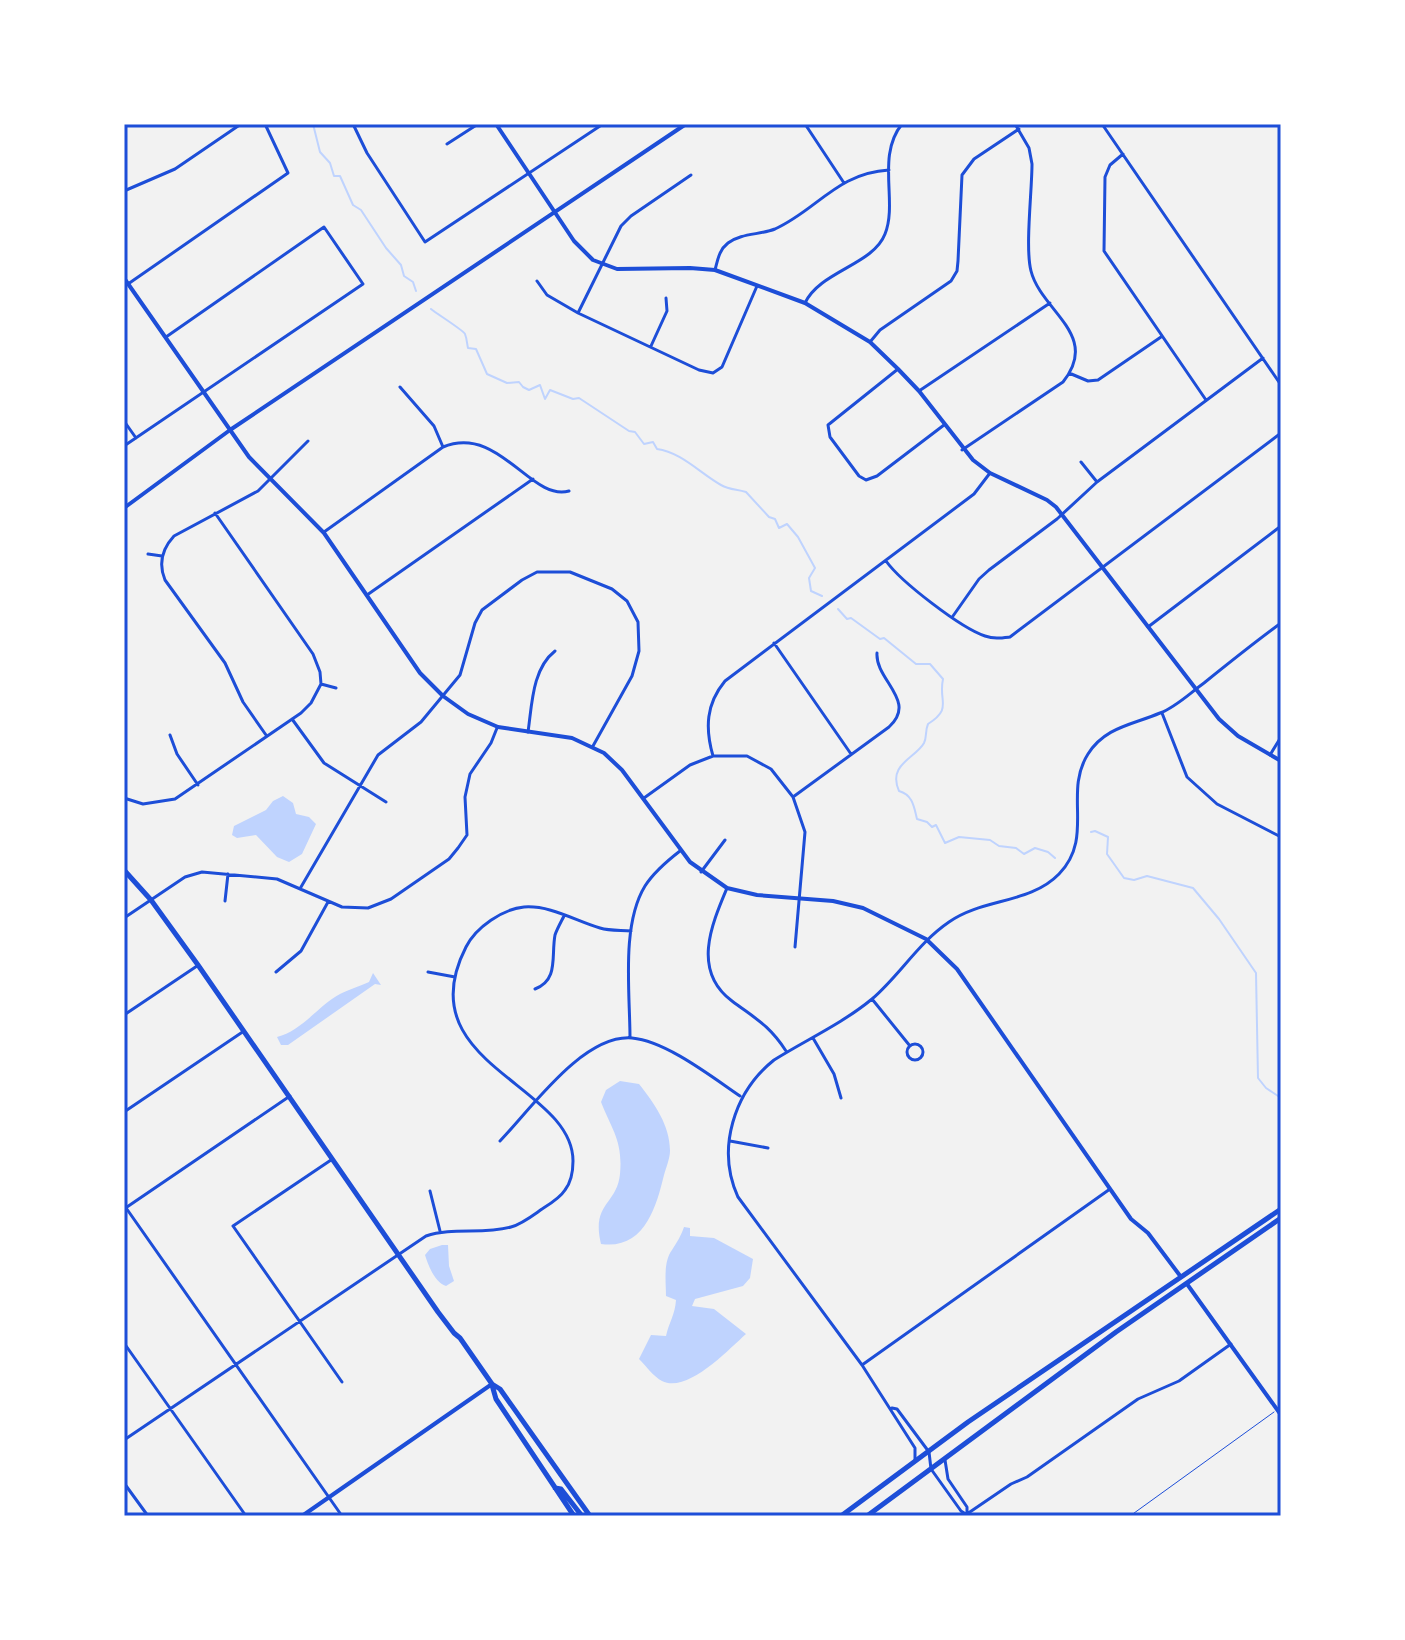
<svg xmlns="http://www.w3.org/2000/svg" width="1405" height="1640" font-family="'Fira Sans',sans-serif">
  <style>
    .water { fill: #bfd3fe }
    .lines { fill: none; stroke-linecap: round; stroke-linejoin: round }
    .stream { stroke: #bfd3fe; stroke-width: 2 }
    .service { stroke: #1d4ed8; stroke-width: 1 }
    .minor { stroke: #1d4ed8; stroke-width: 3 }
    .tertiary { stroke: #1d4ed8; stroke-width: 4 }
    .secondary { stroke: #1d4ed8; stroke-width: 4 }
    .primary { stroke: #1d4ed8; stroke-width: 5 }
    .neatline { fill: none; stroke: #1d4ed8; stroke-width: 3 }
  </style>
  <rect width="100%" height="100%" fill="#f2f2f2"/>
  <path class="water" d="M283,796L293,803L296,814L309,817L316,824L302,854L289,862L277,857L256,835L237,838L232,835L234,826L266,810L273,801Z
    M373,973L381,985L375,984L288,1045H281L277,1037C302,1031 320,1004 340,994C348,990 360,986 369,982Z
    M620,1081L639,1084C654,1103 670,1125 670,1151C670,1158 666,1168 664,1175C656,1208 644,1250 601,1244C591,1203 617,1205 620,1174C623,1141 612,1130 601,1102L606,1090Z
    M684,1227L690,1228V1236L714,1238L753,1259L750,1278L743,1286L695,1299L692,1306L714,1309L746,1334C728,1350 687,1394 662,1381C654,1377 646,1366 639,1359L651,1335L666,1336C669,1322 675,1315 676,1300L666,1296C666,1282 663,1262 672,1250C677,1242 681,1236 684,1227Z
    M442,1245H448L449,1266L454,1281L446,1286C435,1283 428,1265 425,1255L430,1249Z"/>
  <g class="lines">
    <path class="stream" d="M313,124L320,152L330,163L334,176H340L353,205L361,210L386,248L401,265L404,276L413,282L416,291
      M431,309C437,314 463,330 465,334C467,339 467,344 468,348L476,349L487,374L507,383L519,382L523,387L529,390L540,385L545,399L550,390L573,399L579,398L629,431L635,432L644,444L653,442L657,449C681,452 701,474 721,485C730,490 737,489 746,492L769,517L775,519L779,528L787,524L798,537L815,568L809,578L811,591L822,596
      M838,609L847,619L851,618L880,639L884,638L916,664H930L943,679C938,702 953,708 928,724C925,731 927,737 924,743C916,758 887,764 899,791C913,795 914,807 917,819L927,822L932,827L936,825L945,843L959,837L990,840L999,846L1016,848L1024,854L1035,848L1048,852L1055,858
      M1091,832L1095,831L1108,837L1107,854L1124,878L1134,880L1147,876L1193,888L1219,919L1256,973L1258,1078L1266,1088L1281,1098"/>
    <path class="service" d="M1130,1516L1274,1412"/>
    <path class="minor" d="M353,124L367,153L425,242L603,124
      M805,124L844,183
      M1102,124L1281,385
      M447,144L478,124
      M1123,154L1110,165L1105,177L1104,251L1206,400
      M124,191L175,169L241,124
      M715,270C718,259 719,250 728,243C741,233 760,235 775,229C817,210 837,173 889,170
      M537,281L547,295L578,313L699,370L713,373L722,367L757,286
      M128,284L288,173L265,124
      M805,303C820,271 873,265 885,234C898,202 876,156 902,124
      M578,313L621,226L631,216L691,175
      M870,342L880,330L951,281L957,271L958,261L962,175L974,159L1019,129
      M651,346L667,311L666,298
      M898,369L828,425L830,437L859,476L866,480L877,476L944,425
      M1069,373L1088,381L1098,380L1161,337
      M400,387L434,426L443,447
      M919,391L1050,303
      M124,421L136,438
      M124,446L363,284L324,227L166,337
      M962,450L1063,382C1101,335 1041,311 1031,271C1025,248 1032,191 1032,164L1029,148L1015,124
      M1081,462L1097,482
      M324,532L443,447C499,424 531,502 569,491
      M148,554L162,556
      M886,561C901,582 961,628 985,636C994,639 1001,638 1010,637L1281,433
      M367,595L533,479
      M953,616L979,579L989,570L1057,519L1097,482L1263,358
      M1148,627L1281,526
      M774,643L851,754
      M321,684L336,688
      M1162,713L1187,777L1217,804L1281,837
      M292,719L324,763L386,802
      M528,732C532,705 532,669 555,651
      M170,735L177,754L198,785
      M266,735L243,702L225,663L165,580C158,563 162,549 174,536L258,491L308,441
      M1270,755L1281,737
      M713,756C705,728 706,704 725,681L974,494L990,473
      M793,797L889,727C918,701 875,680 877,653
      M124,798L143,804L175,799L301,713L311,703L321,684L320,672L313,654L215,513
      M644,798L690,765L713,756H747L771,769L793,797L805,832L795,947
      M701,872L725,840
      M301,887L378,755L421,722L460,675L475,623L482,610L522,580L537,572H570L612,589L627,601L638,622L639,651L632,676L593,746
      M727,888C711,926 692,971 732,1001C756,1019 769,1025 786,1051
      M225,901L228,874
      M124,918L185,877L202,872L277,879L342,907L368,908L391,899L449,859L458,848L467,835L465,797L470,774L491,743L497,728
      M276,972L301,951L328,902
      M428,972L455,977
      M535,989C559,980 551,956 555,935C557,929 561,922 564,916
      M872,999L910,1046
      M124,1015L197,966
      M630,1038C630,993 621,925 645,886C654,872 667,861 680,851
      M813,1038L834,1074L841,1098
      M907 1052a8 8 0 1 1 16 0a8 8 0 1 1-16 0Z
      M124,1112L244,1031
      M500,1141C531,1109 583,1034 632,1038C666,1041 712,1077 740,1096
      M730,1141L768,1148
      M331,1160L233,1226L342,1382
      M430,1191L440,1231
      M124,1205L342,1516
      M124,1209L290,1096
      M124,1343L246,1516
      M862,1365L1110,1189
      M892,1408L897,1409L929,1452L931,1469L961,1511L969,1516
      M124,1440L426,1236C453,1227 483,1235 511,1227C522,1224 532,1216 542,1209C550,1204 560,1198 565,1190C572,1181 573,1171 573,1161C573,1084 406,1064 466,947C476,927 503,909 524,907C550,905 576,921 600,928C610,931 621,930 631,931
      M915,1460V1448L862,1365L738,1197C716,1149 734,1092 774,1060C806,1040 843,1023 872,999C900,975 918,943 949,922C983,898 1030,904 1059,874C1095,837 1063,793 1088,754C1105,727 1132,725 1160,713C1176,707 1190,693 1204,683C1230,662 1255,642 1281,623
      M945,1460L948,1479L967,1507V1513
      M124,1483L148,1516
      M964,1516L1011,1484L1027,1477L1138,1399L1179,1381L1231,1344"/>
    <path class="tertiary" d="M496,124L574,241L593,260L617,269L690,268L715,270L805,303L870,342L898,369L919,391L973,460L990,473L1047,500L1056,507L1219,719L1238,736L1281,761
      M124,278L249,457L324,533L420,673L443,696L468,714L498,727L572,738L604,753L622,770L690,862L727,888L757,895L833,901L863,908L926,939L957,969L1131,1219L1148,1233L1181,1277
      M230,430L686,124
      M1187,1284L1281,1415
      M302,1516L492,1384"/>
    <path class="secondary" d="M124,508L230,430"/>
    <path class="primary" d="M124,870L151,900L198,965L438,1312L454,1333L460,1338L492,1384L500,1389L590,1516
      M492,1385L496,1399L574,1516
      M555,1488L561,1489L582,1516
      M841,1516L968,1422L1281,1209
      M867,1516L1116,1332L1281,1218"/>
  </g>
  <rect width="1405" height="1640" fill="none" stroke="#ffffff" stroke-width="252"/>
  <rect x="126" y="126" width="1153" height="1388" class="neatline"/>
</svg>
